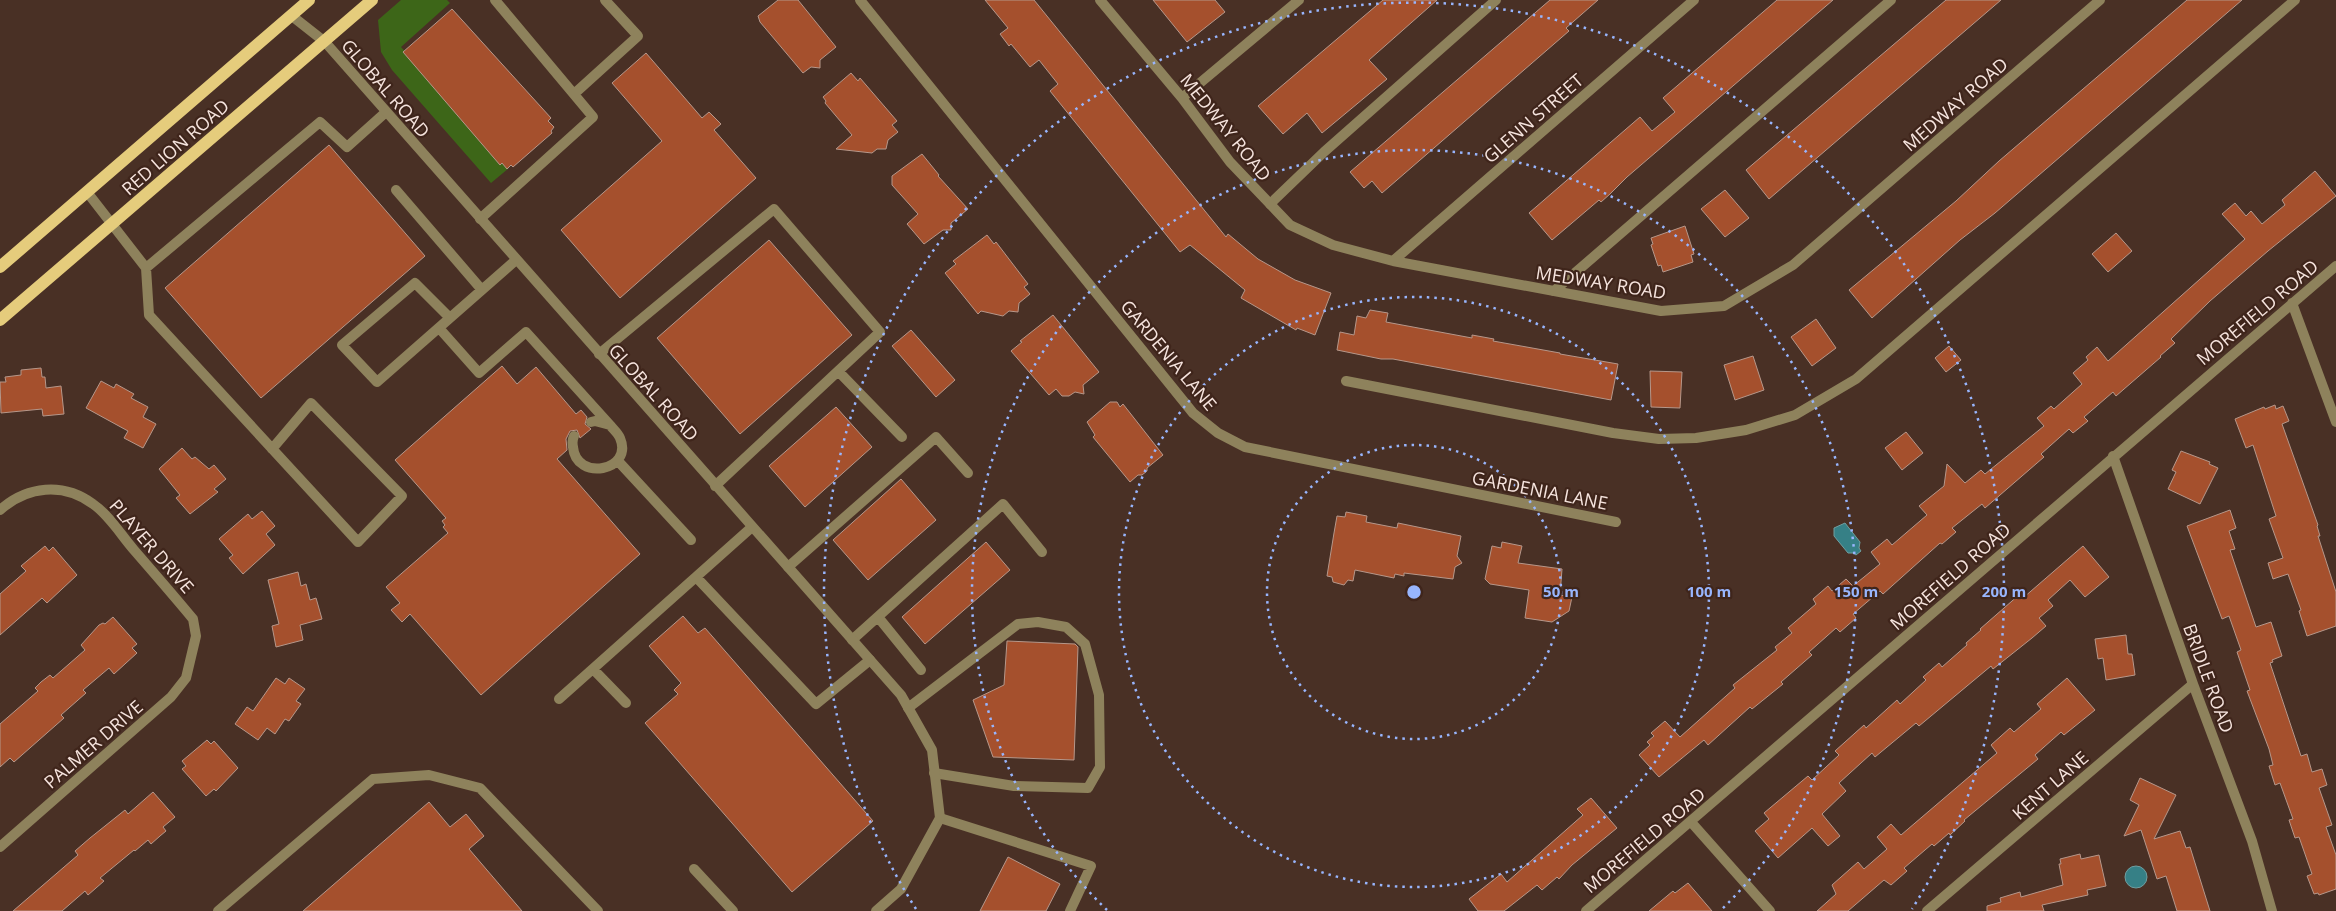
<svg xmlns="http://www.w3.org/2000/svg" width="2336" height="911" font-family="'Open Sans',sans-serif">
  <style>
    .green { fill: #3d6618 }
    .water { fill: #368086; stroke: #709ea0 }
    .building { fill: #a5502d; stroke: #b6978a }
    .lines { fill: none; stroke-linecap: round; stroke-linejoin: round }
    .lane { stroke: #8e825c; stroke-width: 10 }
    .street { stroke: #8e825c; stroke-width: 10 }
    .primary { stroke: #e5cc7c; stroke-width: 12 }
    .ring { fill: none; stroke: #98b5fd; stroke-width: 2.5; stroke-dasharray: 2.5 5 }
    .labels { text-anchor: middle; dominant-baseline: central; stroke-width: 4.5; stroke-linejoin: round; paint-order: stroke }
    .street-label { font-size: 18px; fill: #f6e4de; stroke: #3f251b }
    .centre { fill: #98b5fd; stroke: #3f251b; stroke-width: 2.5 }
    .ring-label { font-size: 15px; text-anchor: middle; font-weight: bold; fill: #98b5fd; stroke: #3f251b; stroke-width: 4.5; stroke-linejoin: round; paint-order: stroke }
  </style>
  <rect width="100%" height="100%" fill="#493025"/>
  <path class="green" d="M401,0H447L450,3L401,47L509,168L491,183L392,70L381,52L378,20Z"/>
  <path class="water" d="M1845,523L1860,542L1859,548L1861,551L1856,555L1853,553H1848L1834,536V528Z
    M2125 877a11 11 0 1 1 22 0a11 11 0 1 1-22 0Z"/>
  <path class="building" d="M778,0H798L836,47L820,60V68L811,67L803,73L760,22L758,16Z
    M985,0H1034L1226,237L1228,234L1258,259L1295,280L1331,293L1315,335L1297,328L1296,330L1241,298L1245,290L1190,245L1180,252L1050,91L1058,84L1039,60L1030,67L1011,44L1009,46L1000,34L1008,28Z
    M1153,0H1215L1225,12L1187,42Z
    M1383,0H1437L1369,60L1387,79L1322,133L1307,113L1283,134L1258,106Z
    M1550,0H1598L1566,28L1569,31L1382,193L1372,181L1364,188L1350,172Z
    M1777,0H1833L1627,177L1610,194L1601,202L1599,200L1552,240L1529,213L1640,117L1652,131L1675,112L1663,98Z
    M1946,0H2001L1769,199L1746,170Z
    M2187,0H2242L1995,213L1960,240L1872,318L1849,290L1956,201L1999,161Z
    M452,9L551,118L548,121L554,127L551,131L552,133L513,167L511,165L507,169L502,163L500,165L403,52Z
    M646,53L702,118L709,112L721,124L714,130L756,178L620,298L561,230L662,141L612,83Z
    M851,73L858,81L860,78L897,121L892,125L898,132L888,140L886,149H877L872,153L836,149L852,135L825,103L826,101L823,97Z
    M329,145L425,256L261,398L165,288Z
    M922,154L939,175L938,176L968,209L951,223V230H943L924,244L907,224L918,214L892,185V176Z
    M2315,171L2336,196L2268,251L2210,301L2171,339L2175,343L2160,356L2161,357L2116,396L2113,392L2084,417L2088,421L2073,433L2069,429L2041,454L2044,457L1985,508L1982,504L1952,528L1956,532L1942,544L1940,543L1883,594L1880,591L1853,614L1856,618L1840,632L1836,628L1809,652L1812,655L1781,682L1783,684L1752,709L1750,707L1708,745L1704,740L1659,777L1639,755L1650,745L1647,742L1654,736L1651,733L1665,721L1680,737L1735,688L1733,685L1777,650L1775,647L1792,633L1788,628L1816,604L1813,599L1828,586L1832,591L1846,579L1853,586L1880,564L1871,552L1887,539L1892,545L1927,515L1919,506L1944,486L1947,464L1965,483L1981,470L1985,474L2044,426L2037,418L2051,406L2054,409L2082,384L2073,373L2088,360L2086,357L2097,347L2108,361L2245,239L2222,214L2235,203L2246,216L2251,211L2262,224L2285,205L2282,200Z
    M1725,190L1749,218L1725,237L1701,209Z
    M1685,226L1694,254L1691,255L1693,262L1663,272L1661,265L1658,266L1651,245L1653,244L1651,238Z
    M2116,233L2132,251L2108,272L2092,254Z
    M987,235L994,244L996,242L1028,284L1024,287L1030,294L1019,303L1018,312L1009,311L1003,316L981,311L978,314L945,273L956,264L953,261Z
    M769,240L852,335L740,434L657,338Z
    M1370,310L1388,313L1386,322L1472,338V335L1494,339L1493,341L1560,353V354L1618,364L1611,400L1393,359H1381L1337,350L1340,332L1354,335L1357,316L1366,318Z
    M1053,315L1099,372L1083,385L1084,394L1075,392L1069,396H1062L1056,389L1049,395L1011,351L1022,342L1020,341Z
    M1816,319L1836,348L1812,366L1791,337Z
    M911,330L955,380L936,397L892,346Z
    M1949,346L1961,360L1946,372L1935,358Z
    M1753,356L1764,390L1735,400L1724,365Z
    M502,366L517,384L536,367L576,414L581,410L587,417L585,424L591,429L580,438L577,430L570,431L566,439L567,450L557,459L640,554L481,695L410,614L402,622L391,610L400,603L386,587L448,533L443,527L445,525L442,521L446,518L395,460Z
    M41,368L42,377H45L46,388L61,386L64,414L43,416L42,409L1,413L0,382H6L5,377L21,375V370Z
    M1650,371L1682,372L1680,408L1651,407Z
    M101,381L114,388L116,384L134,394L131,398L148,407L143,417L156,424L143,448L124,438L128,431L86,408Z
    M1110,402H1117L1120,407L1123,404L1163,455L1147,468V471L1142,475H1138L1130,482L1093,437L1095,435L1087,422Z
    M2275,405L2276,409L2283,406L2289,421L2282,424L2318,525L2317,526L2320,536H2318L2336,592V626L2307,636L2299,611L2301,610L2288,574L2273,579L2268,563L2283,558L2269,519L2276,516L2253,445L2246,448L2235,419L2264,407L2265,409Z
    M836,407L872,447L805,507L769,466Z
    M1906,432L1923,453L1902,470L1885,448Z
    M182,448L192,459L195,457L209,469L214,465L226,479L214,489L218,492L190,514L176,498L180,495L159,469Z
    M2181,451L2210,462L2209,464L2218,468L2200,504L2168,489L2176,472L2172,470Z
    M901,479L936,520L868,580L833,540Z
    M2230,510L2236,528L2229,531L2235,549L2230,550L2256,627L2271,622L2282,656L2272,660L2273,662L2270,663L2301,756L2307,754L2312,772L2322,769L2327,785L2319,788L2332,825L2326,827L2336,855V889L2319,895L2318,893L2314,894L2307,876L2312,874L2299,837L2295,838L2289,820L2293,819L2280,783L2275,785L2269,766L2273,765L2269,749L2247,691L2250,690L2237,652L2241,650L2229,616L2222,619L2187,526Z
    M262,511L275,526L266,534L275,545L243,574L229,558L233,555L219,539L248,514L252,519Z
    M1346,512L1367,516L1366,522L1397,528L1398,523L1461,536L1457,556L1462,563L1455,567L1453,579L1404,573V576L1395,574L1394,578L1355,570L1353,581L1348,580L1344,585L1333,582L1332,577L1327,576L1334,533L1337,516L1345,517Z
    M986,542L1010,570L925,644L902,617Z
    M1502,542L1522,546L1518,563L1562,569L1560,595L1572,597L1569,611L1552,622L1525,618L1529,590L1490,584L1485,579L1492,546L1501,548Z
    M45,546L49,551L53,547L77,575L47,603L42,598L0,635V594L26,571L21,566Z
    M2083,546L2109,577L2085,597L2070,580L2048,600L2053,606L2039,618L2046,626L2032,638L1993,669L1991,666L1919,726L1916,723L1875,757L1872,753L1839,783L1846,791L1822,814L1840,836L1828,846L1812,828L1778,858L1755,831L1769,819L1764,813L1808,776L1812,780L1839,755L1835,751L1864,725L1866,728L1897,700L1900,704L1926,680L1923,677L1939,663L1942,667L1967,645L1966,643L1981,630L1980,629L2020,594L2023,598Z
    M298,572L301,586L306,584L310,600L316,598L322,619L300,625L303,640L276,647L272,626L279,624L268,580Z
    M683,616L698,633L705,628L873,821L792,892L645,723L678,694L674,690L681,683L649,646Z
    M113,617L137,644L132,648L137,653L114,674L109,668L83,690L86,693L61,715L64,718L14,762L10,758L0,767V724L38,691L35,688L41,682L50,675L53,678L85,650L81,645L99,625L103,623L105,624Z
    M2126,635L2128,654H2132L2135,675L2106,680L2103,658L2098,659L2095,639Z
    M1007,641L1075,644L1078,647L1074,760L993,757L973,700L1004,685Z
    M276,678L285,684L289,678L305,689L296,701L301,704L289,721L285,719L275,734L267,728L258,740L235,724L247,707L253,711Z
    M2067,678L2095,710L2064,735L2061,732L2035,755L2038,759L1964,820L1965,821L1950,835L1949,833L1934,846L1932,844L1904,868L1907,871L1891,885L1884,880L1848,911H1817L1836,894L1832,885L1858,862L1864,869L1887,849L1877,837L1891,824L1901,835L1997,753L1991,745L2010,728L2014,732L2041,709L2037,704Z
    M207,740L211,744L214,741L238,768L216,791L214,789L206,796L182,769L186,766L182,761Z
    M2140,778L2176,795L2154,839L2180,831L2186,848L2190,847L2210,911H2177L2166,876L2157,879L2141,830L2124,836L2139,805L2130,800Z
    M153,792L175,817L163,827L166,831L160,836L151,844L148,840L135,851L134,850L100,878L104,881L88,895L85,891L62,911H13L78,855L75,851L90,838L125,810L128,814Z
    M1591,798L1617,828L1572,865L1559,879L1557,877L1542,890L1537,885L1504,911H1478L1469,899L1501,874L1507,882L1583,815L1577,809Z
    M429,802L450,827L466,814L484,836L469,849L522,911H303Z
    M2080,854L2081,859L2099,855L2106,886L2087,890L2088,895L2042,905L2044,911H1987V906L2001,902L2000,898L2020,892L2021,897L2063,885L2059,864H2061L2060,859Z
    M1008,857L1060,884L1046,911H980Z
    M1688,883L1712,911H1649L1673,891L1675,893Z"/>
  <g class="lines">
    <path class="lane" d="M574,94L638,36L605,0
      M396,190L482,290
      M87,192L146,268L320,122L347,147L386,112
      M1270,204L1324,152L1496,0
      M480,219L593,117L495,0
      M146,268L149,315L358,542L402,496L311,403L272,449
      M1554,291L1891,0
      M450,318L415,283L342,345L377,382L516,260
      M439,328L479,373L526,332L610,425C613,429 618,433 620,438C634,471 576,482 573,447C572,442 572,440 574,436
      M599,354L774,209L880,332L715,486
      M838,371L902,437
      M1346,381L1613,433L1659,439L1696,438L1746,430L1795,415L1856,379L2295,0
      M591,422L595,421L610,425
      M618,461L691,540
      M788,567L936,437L968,473
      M696,577L816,704L870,660
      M878,617L921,670
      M852,640L1003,504L1042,552
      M593,669L626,703
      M559,699L752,527
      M908,708L1018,624L1038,622L1066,627L1085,644L1099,695L1100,767L1088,788L1014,786L934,773
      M940,818L1091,866L1070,911
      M694,869L733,911
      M218,911L373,779L429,775L480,788L598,911"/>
    <path class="street" d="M860,0L1193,413L1218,433L1245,447L1616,522
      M1100,0L1182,98L1230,162L1290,225L1333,245L1393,261L1661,311L1724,306L1793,265L2100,0
      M292,16L325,42L901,695L932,750L940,818L901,889L876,911
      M1182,98L1299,0
      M1393,261L1694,0
      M2292,303L2336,422
      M2113,456L2193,684L2252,841L2272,911
      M0,510C27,486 63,482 93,504C109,515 121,535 134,550C154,573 174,596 193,619L196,636L186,678L171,697L0,847
      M1691,822L1770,911
      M1586,911L2336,266
      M1927,911L2193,684"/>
    <path class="primary" d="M0,267L309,0
      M0,320L372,0"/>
  </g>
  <g class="ring">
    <circle cx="1414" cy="592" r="147"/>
    <circle cx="1414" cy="592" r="295"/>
    <path d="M1107 910A442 442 0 1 1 1721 910"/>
    <path d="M916 909A590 590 0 1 1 1912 909"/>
  </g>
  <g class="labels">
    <g class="street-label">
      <text transform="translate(386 88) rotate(49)">GLOBAL ROAD</text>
      <text transform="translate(1955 104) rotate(-41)">MEDWAY ROAD</text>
      <text transform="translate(1533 118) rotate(-41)">GLENN STREET</text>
      <text transform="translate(1226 127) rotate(51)">MEDWAY ROAD</text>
      <text transform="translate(175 147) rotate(-41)">RED LION ROAD</text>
      <text transform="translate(1601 282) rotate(9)">MEDWAY ROAD</text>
      <text transform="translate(2257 312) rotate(-40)">MOREFIELD ROAD</text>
      <text transform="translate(1169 355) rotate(50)">GARDENIA LANE</text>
      <text transform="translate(654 392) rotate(48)">GLOBAL ROAD</text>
      <text transform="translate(1540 490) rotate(11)">GARDENIA LANE</text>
      <text transform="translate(152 546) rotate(49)">PLAYER DRIVE</text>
      <text transform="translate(1950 576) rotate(-41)">MOREFIELD ROAD</text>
      <text transform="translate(2209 678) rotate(70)">BRIDLE ROAD</text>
      <text transform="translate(93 744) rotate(-41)">PALMER DRIVE</text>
      <text transform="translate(2050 785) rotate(-41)">KENT LANE</text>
      <text transform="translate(1644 840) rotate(-40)">MOREFIELD ROAD</text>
    </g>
  </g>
  <circle cx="1414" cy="592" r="8" class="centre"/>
  <g class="ring-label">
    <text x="1561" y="597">50 m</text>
    <text x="1709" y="597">100 m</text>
    <text x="1856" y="597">150 m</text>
    <text x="2004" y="597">200 m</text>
  </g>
</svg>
